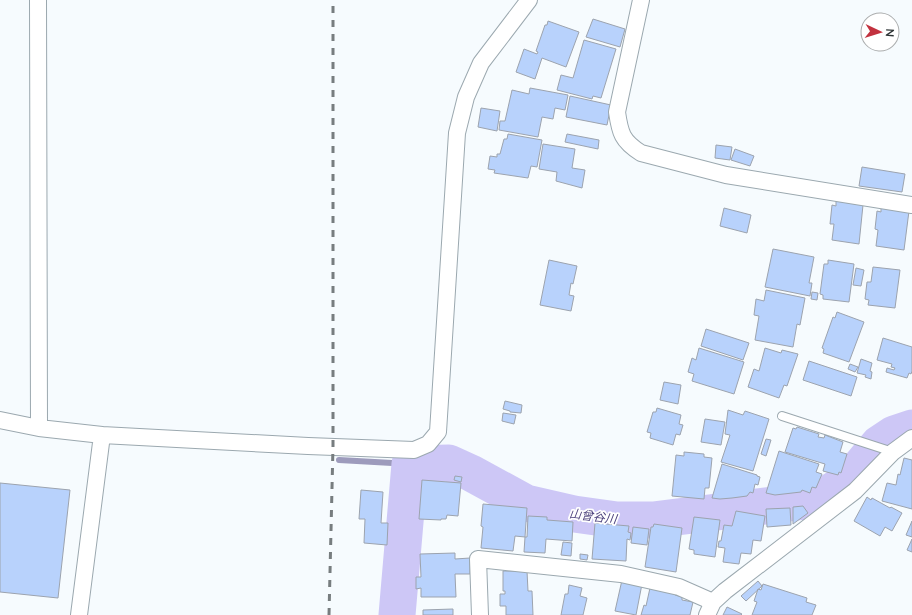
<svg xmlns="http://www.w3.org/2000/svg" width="912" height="615" font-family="Lato,'Noto Sans JP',sans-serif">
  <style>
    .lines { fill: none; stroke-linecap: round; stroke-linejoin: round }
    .stream { stroke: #9d9bbc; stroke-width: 6 }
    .river { stroke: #cdc7f6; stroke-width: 37 }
    .building { fill: #b8d2fc; stroke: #9ca3ae }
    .service-casing { stroke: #9ba8af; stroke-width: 10 }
    .minor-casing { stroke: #9ba8af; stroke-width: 18 }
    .service { stroke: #fff; stroke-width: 8 }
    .minor { stroke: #fff; stroke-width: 16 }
    .rail { stroke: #777d7f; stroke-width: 3; stroke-dasharray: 7 7; stroke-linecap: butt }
    .labels { text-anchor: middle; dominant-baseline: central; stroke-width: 3.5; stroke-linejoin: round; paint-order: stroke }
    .water-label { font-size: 12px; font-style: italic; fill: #4d427d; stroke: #fff }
  </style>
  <rect width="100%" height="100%" fill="#f6fbfe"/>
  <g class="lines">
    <path class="stream" d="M339,460L410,464"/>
    <path class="river" d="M397,615L410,464L449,463L471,473L526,503L574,514L617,520H653L806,501L829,493L848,481L879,444L894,434L912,428"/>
  </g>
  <path class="building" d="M593,19L625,29L620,47L586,37Z
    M548,21L579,32L566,67L542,58L535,79L516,72L524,49L537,54L538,52L536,51L545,25H547Z
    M584,40L616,49L601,98L593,96L592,99L557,90L561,75L573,78Z
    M530,88L568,95L565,110L555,108L553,119L542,117L538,137L499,130L500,121H505L512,90L529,94Z
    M570,96L611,105L607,125L566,117Z
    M481,108L500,111L497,131L478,127Z
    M508,134L542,140L537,167L531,166L528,178L494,173L495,170L488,169L490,156L497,157V154H500L504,139H507Z
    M567,134L599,140L598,149L565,142Z
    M543,144L575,149L572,168L585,170L582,188L556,181L557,172L539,169Z
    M716,145L732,147L730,160L715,158Z
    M735,149L754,156L750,166L731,160Z
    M862,167L905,174L902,192L859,186Z
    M836,201L863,205L859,244L832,240L834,224H830L832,205L836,206Z
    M881,207L909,211L904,250L876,246L878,230L875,229L877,211L881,212Z
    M724,208L751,215L747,233L720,226Z
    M773,249L814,257L809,283H812L810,296L765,287Z
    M549,260L577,266L573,284L571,283L569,295L574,296L571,311L540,305Z
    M828,260L854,264L849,302L823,299V295L820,294L824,264H828Z
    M873,267L900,270L895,308L868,305L869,300L865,299L867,282H871Z
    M856,268L864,270L861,286L853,285Z
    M766,290L805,298L800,325L797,324L793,347L755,340L759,316L754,315L756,299L764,301Z
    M812,292L818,293L817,300L811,299Z
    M837,312L864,322L849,362L823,353L824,349L822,348L833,317L835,318Z
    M706,329L749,343L743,360L701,346Z
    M883,338L912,347V371L911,374L909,373L907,378L886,372L887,368L894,370L895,368L891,367L892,364L877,360Z
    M699,348L744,362L734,394L692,381L694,374L688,372L692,358L696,360Z
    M765,348L781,353L782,350L798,354L787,386L784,385L779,398L748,387L754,369L759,371Z
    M861,359L872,363L870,371L872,372L871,379L865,377L866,375L857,373Z
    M809,361L857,377L851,396L803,380Z
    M850,364L858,367L855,372L848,369Z
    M664,382L681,385L678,404L660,400Z
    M505,401L522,405L521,413L510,412V411L503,409Z
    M657,408L681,415L679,424L683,425L680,435L676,434L673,445L650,438L651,433L647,432L653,412H656Z
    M728,410L743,415L745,411L769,419L753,471L721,462L730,435L725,434Z
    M503,413L516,415L514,424L502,421Z
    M705,419L725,422L721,445L701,442Z
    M797,427L819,434L818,437L824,438L825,435L843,442L840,452L847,454L841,473L839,472L838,475L823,471L825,464L785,452L793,428L796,429Z
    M766,439L771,440L766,456L761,454Z
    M779,451L819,464L816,472L822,474L816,488L812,487L810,493L802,490L801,492L775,495L766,493Z
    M684,452L704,454V457L712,458L709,488H705L704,499L672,496L676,455L684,456Z
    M904,458L912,460V509L882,501L887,483L896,485L898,474L900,475Z
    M722,464L757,475V476L760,477L758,485L755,484L753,493L750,492L747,496L732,498L720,499L712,498Z
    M455,476L462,477L461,482L454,480Z
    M422,480L461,483L458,516L447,515L446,519H441V520L419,519Z
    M0,483L70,490L58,598L0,592Z
    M361,490L383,492L381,523H388L387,545L364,543L365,519H359Z
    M867,497L871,500L872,498L890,508L891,507L902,513L892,531L885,527L880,536L854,521Z
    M483,504L527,508L525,537L515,536L513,551L481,548L483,527L481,526Z
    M803,506L808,513L793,524V507Z
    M790,508L791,525L767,527L766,509Z
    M736,511L765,516L761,541L753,540L751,554L741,553L739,564L723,562L725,548L718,547L719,541H721L724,525L732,526Z
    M528,516L547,517V520L573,522L572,541L546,539L545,553L524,552L525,537H527Z
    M694,517L720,520L715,557L694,554V550L689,549Z
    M912,521V537L906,535Z
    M595,523L629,526L628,532L631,533L630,540L627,539L626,561L592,559Z
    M654,524L682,528L676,572L645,567L651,527H653Z
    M633,527L649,529L647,545L631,543Z
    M912,539V552L907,550Z
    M563,542L572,543L571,556L561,555Z
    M455,553V559L470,558V574H455L456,597H421V588L416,589V577H421L420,554Z
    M580,554L588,555L587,560L580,559Z
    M503,571H527L528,591H532L533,615H506V606H500V594H505V591H503Z
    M622,580L642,584L636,615L615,611Z
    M758,581L762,586L746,601L741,596Z
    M763,584L807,598L806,602L816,605L812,615H752L757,602L754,601L758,589L761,590Z
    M569,585L582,588L580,596L587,598L583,615H561L565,594H568Z
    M650,588L676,593L675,595L682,597V600L693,602L690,615H641L644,605L646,606Z
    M727,607L742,614L741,615H723Z
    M453,609V615H423V610Z"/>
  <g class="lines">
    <defs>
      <path id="service" d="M782,416L893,452"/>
      <path id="minor" d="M38,0L39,428
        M641,0L617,112C620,133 622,141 641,153L726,175L912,205
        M0,420L39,428L102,435L308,446L414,450L428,444L438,432L457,133L466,97L481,63L529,0
        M79,615L102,435
        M480,615L478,559L621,574L679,587L713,602
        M707,615L713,602L725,591L855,491L893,452L912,438"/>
    </defs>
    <use href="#service" class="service-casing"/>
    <use href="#minor" class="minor-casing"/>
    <use href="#service" class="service"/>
    <use href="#minor" class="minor"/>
    <path class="rail" d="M329,615L333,446V0"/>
  </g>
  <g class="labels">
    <g class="water-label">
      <text transform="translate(593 516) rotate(7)">山曾谷川</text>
    </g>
  </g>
  <g transform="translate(880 32) rotate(94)"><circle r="19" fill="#ffffff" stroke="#abadae"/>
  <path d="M0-3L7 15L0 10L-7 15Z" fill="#c2323f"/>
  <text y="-6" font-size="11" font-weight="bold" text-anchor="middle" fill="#2d3335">N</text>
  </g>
</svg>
